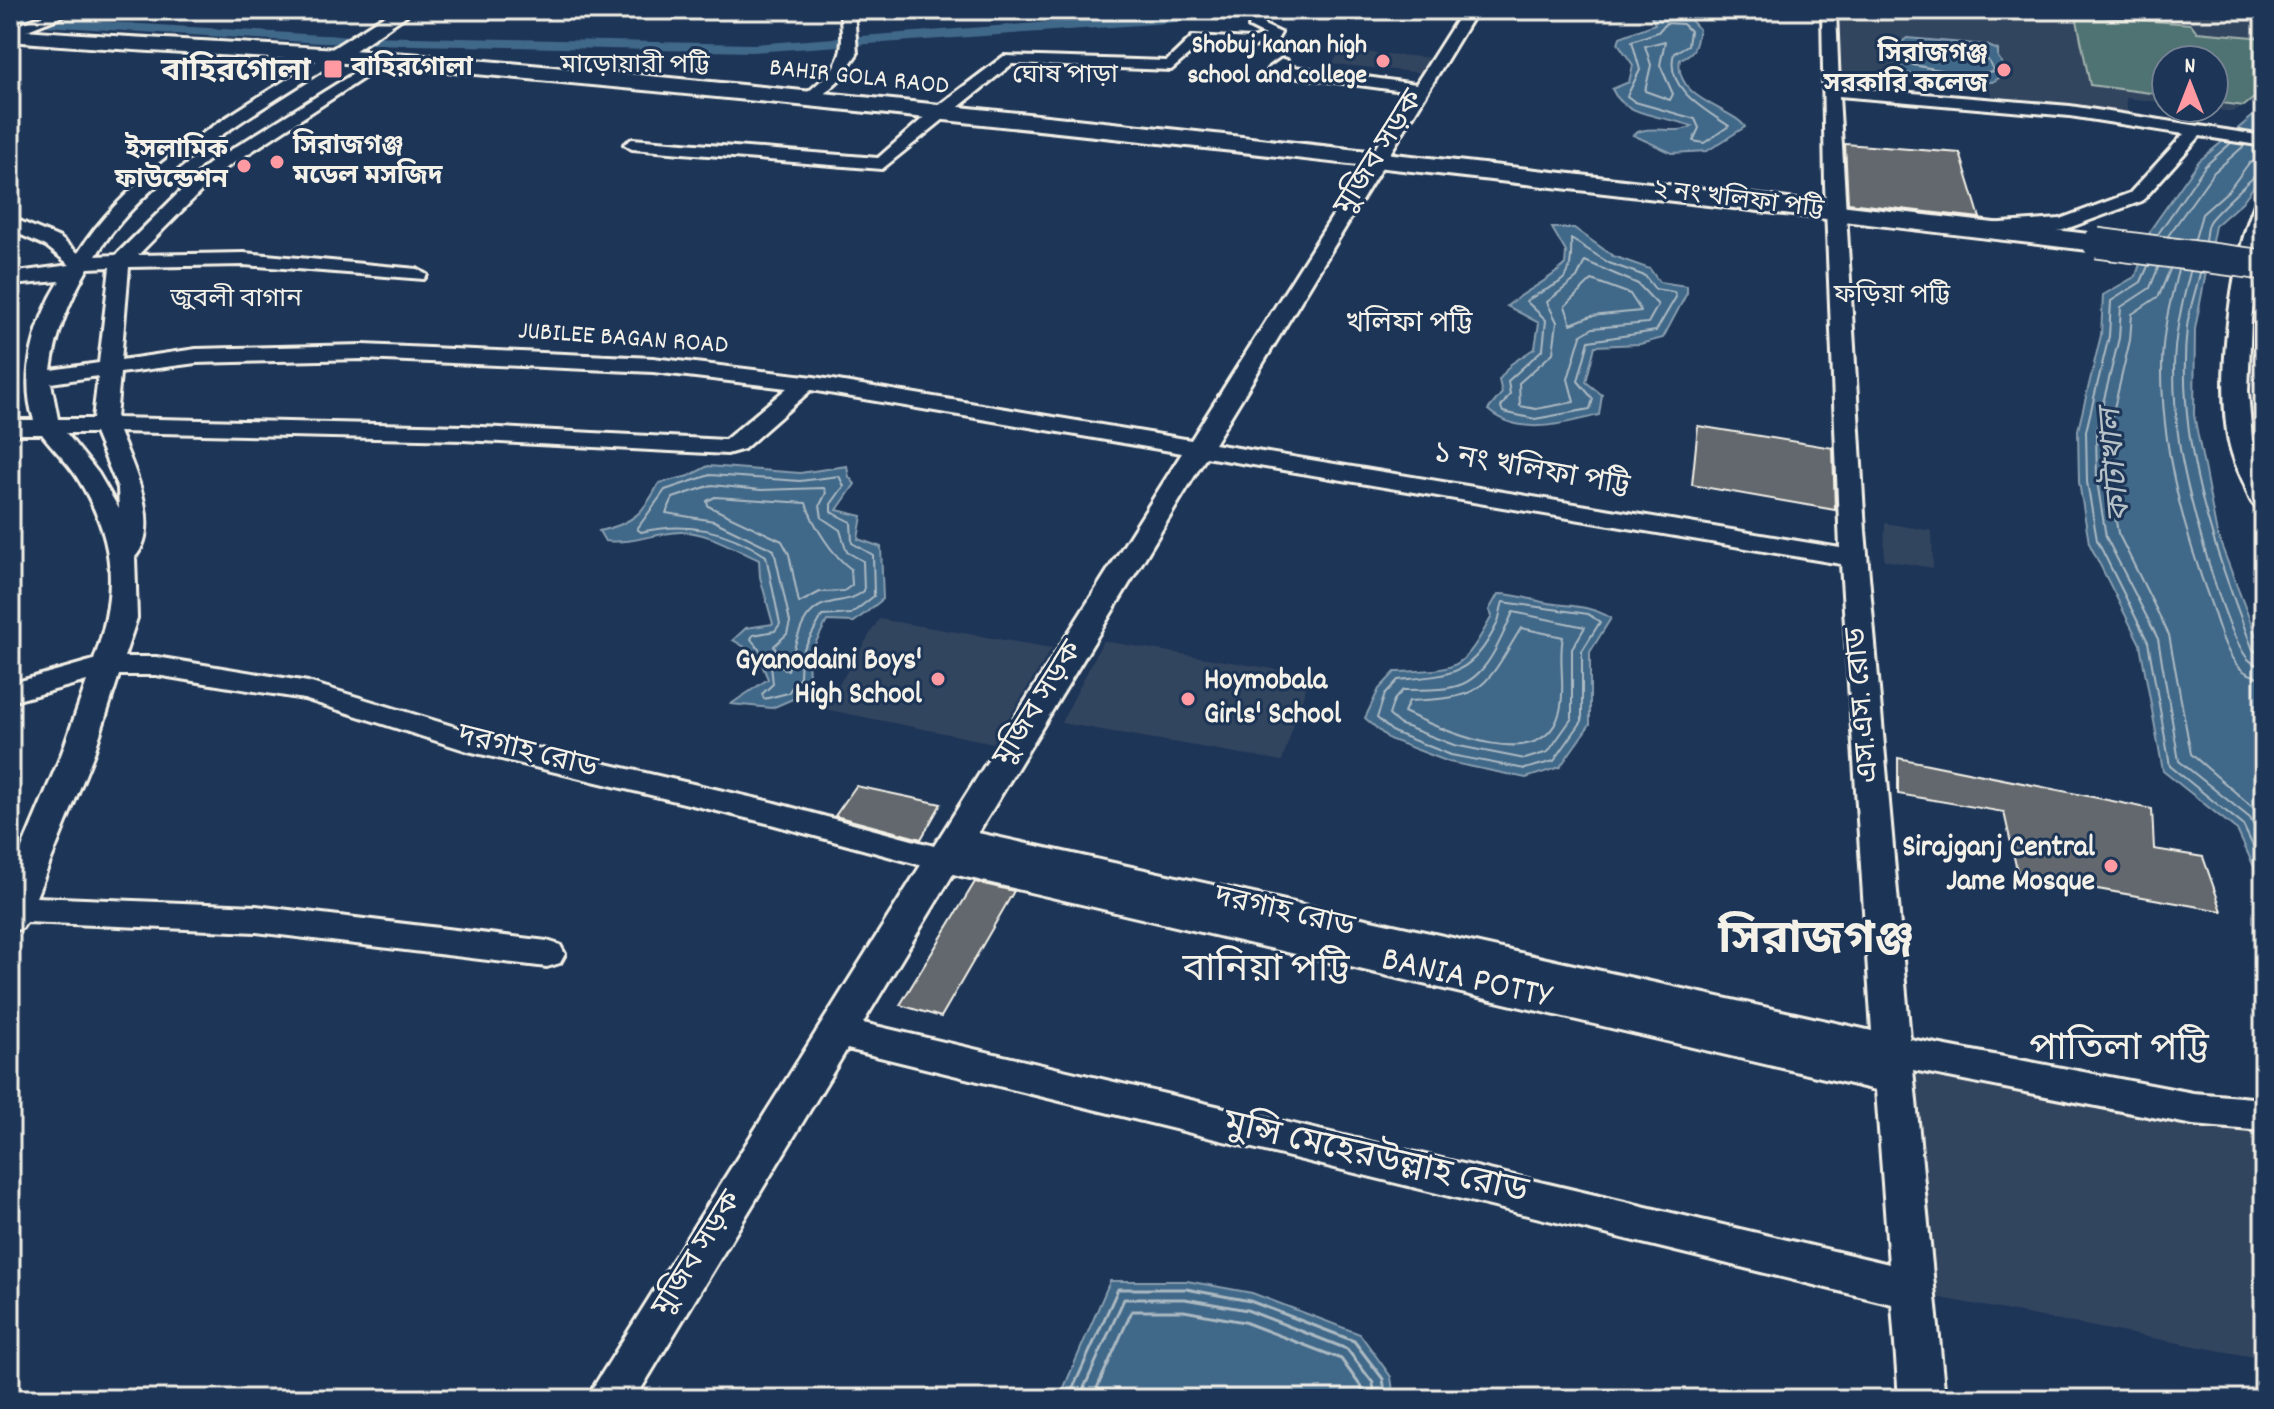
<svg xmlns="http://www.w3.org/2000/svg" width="2274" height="1409" font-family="Dekko,'Noto Sans Bengali',sans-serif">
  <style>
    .built { fill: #32445e }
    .green { fill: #507272; stroke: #a2b2ad; stroke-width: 2 }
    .water { fill: #416789; stroke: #899eaf; stroke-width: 2 }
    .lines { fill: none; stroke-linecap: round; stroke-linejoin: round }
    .shore-far1 { stroke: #acbac2; stroke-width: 2 }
    .shore { stroke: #acbac2; stroke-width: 3 }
    .canal { fill: #416789; fill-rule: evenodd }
    .building { fill: #62676d; stroke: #f4f1e8; stroke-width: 2 }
    .minor-casing { stroke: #f4f1e8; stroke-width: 6 }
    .tertiary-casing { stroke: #f4f1e8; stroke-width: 6 }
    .secondary-casing { stroke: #f4f1e8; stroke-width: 6 }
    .minor { fill: #1d3557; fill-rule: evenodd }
    .tertiary { fill: #1d3557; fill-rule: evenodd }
    .secondary { fill: #1d3557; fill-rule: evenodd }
    .secondary-bridge-casing { stroke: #f4f1e8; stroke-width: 33; stroke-linecap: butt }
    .secondary-bridge { stroke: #1d3557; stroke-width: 29 }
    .poi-dot { fill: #ff9aa2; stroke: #1d3557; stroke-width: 3 }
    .labels { text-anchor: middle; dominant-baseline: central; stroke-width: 6; stroke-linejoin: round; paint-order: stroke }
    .far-poi-label { font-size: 26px; font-weight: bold; fill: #f4f1e8; stroke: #1d3557; text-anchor: end }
    .far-neighbourhood-label { font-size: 26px; fill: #f4f1e8; stroke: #1d3557 }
    .far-street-label { font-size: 26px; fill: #f4f1e8; stroke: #1d3557 }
    .far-quarter-label { font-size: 28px; fill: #f4f1e8; stroke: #1d3557 }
    .street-label { font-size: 30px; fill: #f4f1e8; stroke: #1d3557 }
    .poi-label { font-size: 30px; font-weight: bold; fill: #f4f1e8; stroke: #1d3557; text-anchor: end }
    .far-district-label { font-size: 32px; font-weight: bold; fill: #f4f1e8; stroke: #1d3557 }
    .water-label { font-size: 32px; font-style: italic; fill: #b5c1c7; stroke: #1d3557 }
    .near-street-label { font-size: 36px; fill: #f4f1e8; stroke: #1d3557 }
    .near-neighbourhood-label { font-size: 38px; fill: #f4f1e8; stroke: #1d3557 }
    .town-label { font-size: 46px; font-weight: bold; fill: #f4f1e8; stroke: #1d3557 }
  </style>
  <rect width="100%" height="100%" fill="#1d3557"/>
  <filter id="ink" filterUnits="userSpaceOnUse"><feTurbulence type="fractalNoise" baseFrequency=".0125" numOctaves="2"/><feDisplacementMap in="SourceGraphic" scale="16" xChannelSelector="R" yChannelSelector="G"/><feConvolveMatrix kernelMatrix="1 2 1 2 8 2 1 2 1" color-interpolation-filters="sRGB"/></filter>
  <g filter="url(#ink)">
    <path class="built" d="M1840,10L2264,13V90L2233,112L2201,108H2214V60H2166V103L2126,98L2128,118L1994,101L1990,91L1862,80L1860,89L1841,88Z
      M1341,50L1433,58L1425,73L1332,64Z
      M1885,523L1932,531L1933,568L1884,560Z
      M879,619L1052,648L993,743L824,709Z
      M1103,641L1310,675L1282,761L1061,723Z
      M1905,1049L2264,1119V1359L1919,1294Z"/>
    <path class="green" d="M2076,15L2191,24L2197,32L2264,38V90L2244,106L2214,102V60H2166V95L2090,85Z"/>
    <path class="water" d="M1660,14L1688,17L1699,29C1695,46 1697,52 1680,59C1673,100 1733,108 1745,127L1707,151L1672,153L1633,135C1648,123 1676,136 1692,126C1666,116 1624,117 1612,89L1629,82L1633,65L1618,43L1620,37L1655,24L1651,17Z
      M1907,38L1986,45L1998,50V57L2008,73L1992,82L1902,73L1900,57L1904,53L1896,46Z
      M2264,107V173L2242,202L2215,226L2195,329L2194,415L2217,534L2264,657V888L2237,830L2163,771L2140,644L2089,543L2079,482L2078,430L2101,335L2103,295L2136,276L2151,229L2199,161Z
      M1552,228H1574L1613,256L1650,269L1659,282L1687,286V293L1663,338L1640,344L1595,346L1586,382L1602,395L1599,415C1563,424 1519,437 1488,410L1502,393L1499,380L1511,364L1535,348L1539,323L1507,306C1526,290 1547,282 1565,265L1566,252Z
      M708,466L800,473L847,466L849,477L855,484L837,510L862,516L858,539L881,547L883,599L854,622L827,621L808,657L809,677L793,699L772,708L731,704L768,679L758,655L733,640L746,628L773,624L760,577L759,560C736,550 707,531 681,532C652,533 636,544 605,541L599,531C632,524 644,513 659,483L689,476Z
      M1498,594C1515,594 1526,598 1542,602C1568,607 1587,604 1611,618L1590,652V724L1560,767L1526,778L1449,762L1389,739L1365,718L1379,689L1395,672C1458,669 1460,674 1492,616L1489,610Z
      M1110,1281H1187L1252,1293L1360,1334L1391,1377L1394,1399H1059Z"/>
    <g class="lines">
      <path class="shore-far1" d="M1666,23L1683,24L1690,31L1688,45L1674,53C1664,88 1705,110 1729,126L1704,143L1693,141L1699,128L1695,119L1635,102L1627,96L1640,70L1632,41L1658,32Z
        M1665,41L1660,65L1673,94L1670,100L1645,91L1651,65L1645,46Z
        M1916,47L1983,53L1995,71L1967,75L1913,65L1910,61Z
        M2158,234L2205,166L2231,143
        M2168,236L2213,173L2245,145
        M1571,239L1609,263L1645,276L1655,289L1674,292L1676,297L1656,331L1589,341L1578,381L1593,399L1590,409L1535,419L1503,412L1501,407L1510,394L1508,381L1543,349L1546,320L1526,301C1563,278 1573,287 1571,239Z
        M2195,239L2202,214L2229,190L2249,163L2264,159
        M2205,241C2206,235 2206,227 2209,222C2211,217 2260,170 2264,169
        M1585,261L1638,284L1658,305L1648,323L1593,328L1581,335L1568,379L1574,402L1536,409L1520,406L1519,383L1553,353L1557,322L1547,302L1577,278Z
        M2148,266L2141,282L2111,301L2109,336L2086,431L2087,482L2097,540L2148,642L2170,766L2243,825L2264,869
        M2158,268L2150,288L2121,307L2119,338L2096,432L2097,481L2106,537L2158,639L2179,761L2250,818L2264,846
        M2170,269L2159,296L2132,314L2130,340L2108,434L2109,480L2118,533L2169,635L2191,754L2264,817
        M2178,270C2170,302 2162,333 2162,366C2161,447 2183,529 2211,604C2217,622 2223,645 2234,661C2241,672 2251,676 2264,678
        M2190,272C2182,304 2174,335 2174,369C2174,396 2176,422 2180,449C2187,490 2223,630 2248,659C2253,664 2257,665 2264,666
        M2200,273C2196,291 2189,309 2187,327C2175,440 2213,546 2253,650L2264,656
        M1592,280L1630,294L1641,311L1591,316L1571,324L1565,306Z
        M710,475L800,481L839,476L844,486L831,504V512L851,522L852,543L873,555L874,596L851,614L822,616L801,654L800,676L788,693L764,699L762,694L773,684L771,665L751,639L753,635L775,631L780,624L766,556C727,530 687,521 641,532L637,529L665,490Z
        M712,485L761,490L824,488L826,493L820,505L822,518L840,530L847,552L863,561L864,591C851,601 843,599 829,603C799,609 796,646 788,670L783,668L774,646L787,634L790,622L774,550L714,521L666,513L673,498Z
        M715,497L806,503C813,525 832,555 851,569L852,585L844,591L820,592L799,603L789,554L782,541L708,506L707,501Z
        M1503,602L1588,614L1600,622L1582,651V721L1554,761L1525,769L1451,755L1393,732L1377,718L1385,694L1398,680C1449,675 1471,677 1496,626C1500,619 1500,610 1503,602Z
        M1513,612L1585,627L1572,649V718L1548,752L1525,759L1454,745L1399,724L1389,715L1394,700L1403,690C1419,689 1437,691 1453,687C1487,680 1500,640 1513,612Z
        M1521,628L1563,637C1558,661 1566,687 1560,711C1544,777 1444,731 1404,712L1409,701C1484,698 1483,691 1521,628Z"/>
      <path class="shore" d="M1068,1399L1118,1289H1186L1250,1301L1354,1341L1383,1379L1386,1399
        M1079,1399L1124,1299H1185L1247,1310L1347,1349L1373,1383L1375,1399
        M1092,1399L1132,1311H1184L1244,1322L1341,1359L1362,1388L1363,1399"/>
      <path class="canal" d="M1211,10H1249L1169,23L753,52L321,43L10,24V16L321,35L753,44Z"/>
    </g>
    <path class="building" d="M1845,144L1960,153L1980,218L1848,203Z
      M1698,426L1833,448L1835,510L1692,485Z
      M1898,758L2152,809L2154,849L2203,857L2222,911L2018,875L2004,812L1898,794Z
      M856,786L941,804L921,839L835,816Z
      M975,882L1014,891L941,1017L900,1005Z"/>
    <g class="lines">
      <defs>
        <path id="minor" d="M58,10H78L10,37V28Z
          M840,10H854L857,54L839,80L813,104H801V98C840,65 846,61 840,10Z
          M1249,10H1263L1264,25L1281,33L1277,40L1253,47L1202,44L1171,70L1012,64L882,169L632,149L624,144L632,139L878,158L930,112L1004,56L1167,61L1193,36L1252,39L1265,35L1249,27L1252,16Z
          M1463,10H1477L1214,444L1840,548L1825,184L1822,10H1836L1839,87L2070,106L2264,136V146L2200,136L2142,201L2063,230L1978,235L1971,233V225L2060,219L2130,193L2184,134L2070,116L1839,96L1865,531L1910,1039L2193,1093L2264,1099V1131L2193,1125L1913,1070L1945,1399H1899L1892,1304L847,1049L635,1399H586L921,865L771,824L468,751L304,699L156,675H119L94,753L36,897L256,906L547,941L560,945L565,954L560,963L547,967L256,932L26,922L22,928L10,932V877L62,753L87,681L10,702V684L94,660C118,592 117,541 77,477C67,461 53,449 42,434H10V420H34C19,376 36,319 60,281L10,285V273L70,265L46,246L10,230V217L60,238L78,253C132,166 245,107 329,53H339V59C259,112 146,172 96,256L116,255L208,164L383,55L390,59L388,62L220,172L138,255L244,253L417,269L427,275L424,279L244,265L129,267L121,360L196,349L363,345L653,358L814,377L1191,440L1411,92L1276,74L1268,69L1282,59L1287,60V66L1416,84ZM110,267L99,363L51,370C56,333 70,299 88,268ZM363,359L653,372L787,388L725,440L463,426L116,418L120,373L196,363ZM98,376L93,419H58L51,383ZM811,390L1182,453L934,846L771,802L485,736L308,682L156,657H124L137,618L135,557C163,526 132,464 119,432L463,440L727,454L744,449ZM66,433H95L118,488L119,509L98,473ZM1206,457L1841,564L1872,1031L978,833ZM953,874L1876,1090L1889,1264L863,1023Z
          M2241,10H2264V15Z
          M2264,199V231L2251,319L2248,391L2252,440L2264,473V511C2250,507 2249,495 2244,483C2238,470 2232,456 2229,442C2216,382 2231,260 2255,204Z"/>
        <path id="tertiary" d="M393,10H414L341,60H327V52Z"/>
        <path id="secondary" d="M10,29C150,40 291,44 431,56C987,105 1542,170 2097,235L2107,237L2111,243L2107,249L2097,251C1542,185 987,120 431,70C291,57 150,53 10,41Z"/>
      </defs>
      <use href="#minor" class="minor-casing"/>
      <use href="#tertiary" class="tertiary-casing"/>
      <use href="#secondary" class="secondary-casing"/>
      <use href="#minor" class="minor"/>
      <use href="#tertiary" class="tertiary"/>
      <use href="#secondary" class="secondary"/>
      <defs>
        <path id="secondary-bridge" d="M2097,243L2264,265"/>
      </defs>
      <use href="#secondary-bridge" class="secondary-bridge-casing"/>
      <use href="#secondary-bridge" class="secondary-bridge"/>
    </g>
  </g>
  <g class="poi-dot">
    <circle cx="1383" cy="61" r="8"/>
    <rect x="323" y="59" width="20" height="20" rx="4"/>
    <circle cx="2004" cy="70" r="8"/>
    <circle cx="277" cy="162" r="8"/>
    <circle cx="244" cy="166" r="8"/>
    <circle cx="938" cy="679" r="8"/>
    <circle cx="1188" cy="699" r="8"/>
    <circle cx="2111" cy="866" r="8"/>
  </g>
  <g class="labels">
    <g class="far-poi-label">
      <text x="1367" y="46">Shobuj kanan high<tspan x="1367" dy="30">school and college</tspan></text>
      <text x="1988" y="55">সিরাজগঞ্জ<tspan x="1988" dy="30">সরকারি কলেজ</tspan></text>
      <text x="351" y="69" text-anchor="start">বাহিরগোলা</text>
      <text x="293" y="147" text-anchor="start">সিরাজগঞ্জ<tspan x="293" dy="30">মডেল মসজিদ</tspan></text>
      <text x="228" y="151">ইসলামিক<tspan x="228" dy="30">ফাউন্ডেশন</tspan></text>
    </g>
    <g class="far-neighbourhood-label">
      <text x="635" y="66">মাড়োয়ারী পট্টি</text>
      <text x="1065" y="76">ঘোষ পাড়া</text>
      <text x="1892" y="296">ফড়িয়া পট্টি</text>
      <text x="236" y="300">জুবলী বাগান</text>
    </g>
    <g class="far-street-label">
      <text transform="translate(859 78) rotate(6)">BAHIR GOLA RAOD</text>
      <text transform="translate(1738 201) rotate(7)">২ নং খলিফা পট্টি</text>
      <text transform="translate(623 339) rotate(4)">JUBILEE BAGAN ROAD</text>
    </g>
    <g class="far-quarter-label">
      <text x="1409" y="326">খলিফা পট্টি</text>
    </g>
    <g class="street-label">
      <text transform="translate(1381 154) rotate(-58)">মুজিব সড়ক</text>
      <text transform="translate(1531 472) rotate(10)">১ নং খলিফা পট্টি</text>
      <text transform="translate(1040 705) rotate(-58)">মুজিব সড়ক</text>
      <text transform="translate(1865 705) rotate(-95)">এস.এস. রোড</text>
      <text transform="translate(527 754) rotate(14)">দরগাহ রোড</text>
      <text transform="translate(1284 914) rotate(13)">দরগাহ রোড</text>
      <text transform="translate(699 1255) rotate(-58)">মুজিব সড়ক</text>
    </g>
    <g class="poi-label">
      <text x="922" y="662">Gyanodaini Boys'<tspan x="922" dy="34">High School</tspan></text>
      <text x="1204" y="682" text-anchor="start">Hoymobala<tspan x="1204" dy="34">Girls' School</tspan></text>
      <text x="2095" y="849">Sirajganj Central<tspan x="2095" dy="34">Jame Mosque</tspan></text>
    </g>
    <g class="far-district-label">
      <text x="236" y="74">বাহিরগোলা</text>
    </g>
    <g class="water-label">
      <text transform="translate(2118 465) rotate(-95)">কাটাখাল</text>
    </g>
    <g class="near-street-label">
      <text transform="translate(1466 980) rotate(13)">BANIA POTTY</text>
      <text transform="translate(1375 1160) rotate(13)">মুন্সি মেহেরউল্লাহ রোড</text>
    </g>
    <g class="near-neighbourhood-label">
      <text x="1266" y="972">বানিয়া পট্টি</text>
      <text x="2119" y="1051">পাতিলা পট্টি</text>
    </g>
    <g class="town-label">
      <text x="1816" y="943">সিরাজগঞ্জ</text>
    </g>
  </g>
  <rect width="2274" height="1409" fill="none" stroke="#1d3557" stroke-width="40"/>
  <rect x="20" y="20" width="2234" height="1369" fill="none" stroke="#f4f1e8" stroke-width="3" filter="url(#ink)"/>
  <g transform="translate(2190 84)"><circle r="38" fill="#1d3557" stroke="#738091" stroke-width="2"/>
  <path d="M0-6L14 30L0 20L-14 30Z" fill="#ff9aa2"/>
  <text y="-12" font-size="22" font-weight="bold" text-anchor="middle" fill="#f4f1e8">N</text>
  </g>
</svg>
